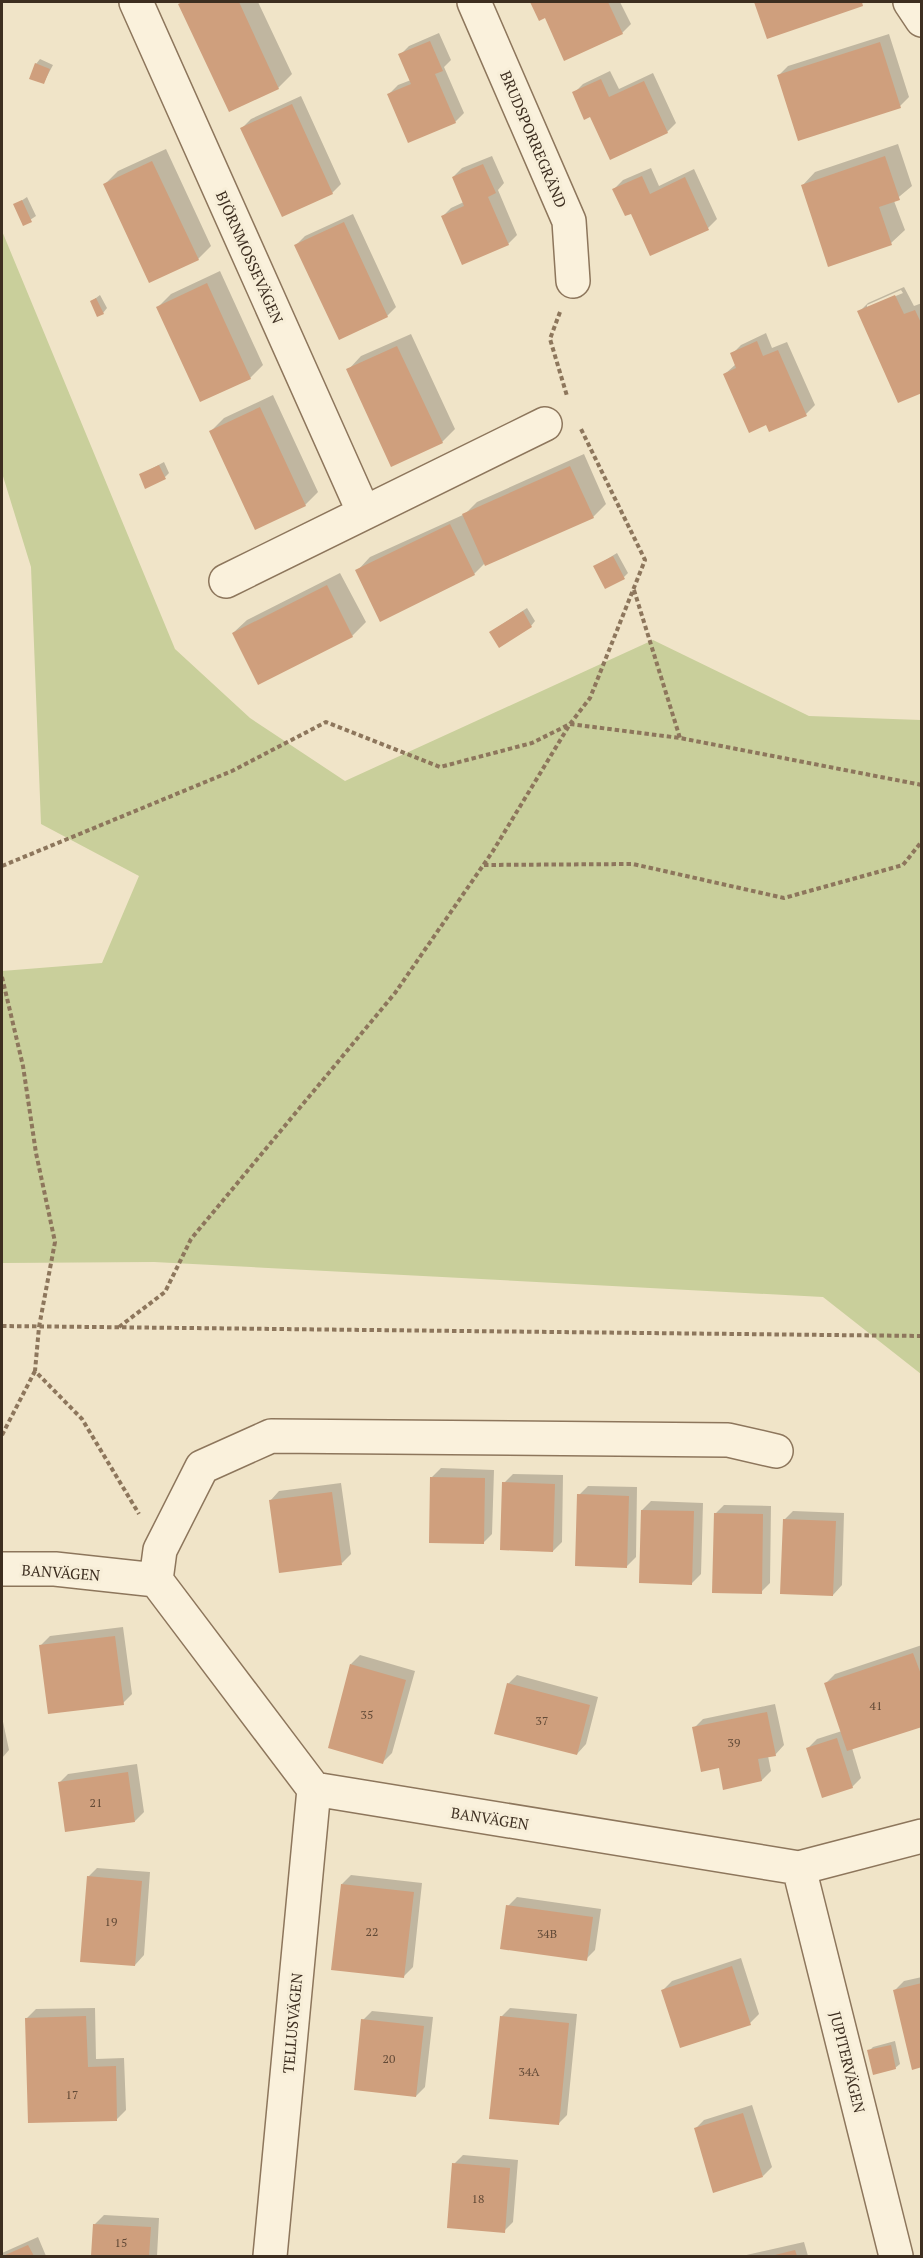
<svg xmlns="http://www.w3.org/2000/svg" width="923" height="2258" font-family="'PT Serif',serif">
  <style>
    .green { fill: #c9cf9b }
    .shadow { fill: #0003; fill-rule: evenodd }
    .building { fill: #cf9f7d }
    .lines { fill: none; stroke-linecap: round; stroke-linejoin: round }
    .minor-casing { stroke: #8d765c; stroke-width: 36 }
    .path { stroke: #8d765c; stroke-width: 4; stroke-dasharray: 4.5 3; stroke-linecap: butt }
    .minor { stroke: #faf1dc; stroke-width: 33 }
    .labels { text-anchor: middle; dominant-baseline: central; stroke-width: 6; stroke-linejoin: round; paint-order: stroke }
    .number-label { font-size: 12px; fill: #624a37 }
    .street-label { font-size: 15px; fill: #3d2e20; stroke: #f7eed8 }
  </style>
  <rect width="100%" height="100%" fill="#f0e4c8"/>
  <path class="green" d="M2,231L175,649L250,718L345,781L653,640L809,716L921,720V1374L823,1297L154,1262L2,1263V971L102,963L139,876L41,824L31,567L2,473Z"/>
  <path class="shadow" d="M183,2H258L292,74L278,88L230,110L180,4Z
    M532,2H620L631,24L622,33L545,16L539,19Z
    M756,2H865L768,37Z
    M439,33L451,60L444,67L464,113L455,122L389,94L398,85L411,80L400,55L409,46Z
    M889,34L909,97L900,106L779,75L788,66Z
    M40,59L53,65L44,82L36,64Z
    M610,71L619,89L653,73L676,123L667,132L591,115L574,93L583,84Z
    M301,96L341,184L332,193L242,128L251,119Z
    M898,144L912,186L894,201L905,230L891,243L829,265L802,186L815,172Z
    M166,149L211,246L198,259L105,184L118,171Z
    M492,156L504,183L498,190L517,235L508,244L442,217L451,208L464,202L453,177L462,168Z
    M651,168L659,186L694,169L717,219L708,228L632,212L614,189L623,180Z
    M27,197L36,216L24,224L15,205Z
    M353,214L396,307L387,316L296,245L305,236Z
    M220,271L263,365L250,378L158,307L171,294Z
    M904,287L914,306L922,303V391L859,312L868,303ZM901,290L903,293L867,308V305Z
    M100,295L107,308L103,313L92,301Z
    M766,333L772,348L787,342L815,405L806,414L725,374L736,364L732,354L741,345Z
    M411,334L455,429L442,442L348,370L361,356Z
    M273,395L318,492L305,505L211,431L224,418Z
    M584,454L606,504L593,517L485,563L474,574L357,571L370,557L465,514L477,502Z
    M164,462L169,473L165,477L140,475Z
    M617,553L628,573L624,577L594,567Z
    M340,573L366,622L352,636L259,683L233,633L247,620Z
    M527,608L535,621L531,626L495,629Z
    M441,1468L494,1470L492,1534L483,1543L432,1477Z
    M513,1474L563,1475L562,1542L553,1551L504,1483Z
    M341,1483L351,1554L342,1563L270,1501L279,1491Z
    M588,1486L637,1487L636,1557L627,1566L579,1495Z
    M651,1501L703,1503L701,1574L692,1583L642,1510Z
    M724,1505L771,1506L770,1583L761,1592L715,1514Z
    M793,1511L844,1513L842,1585L833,1595L784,1520Z
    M123,1627L132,1694L123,1703L41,1645L50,1636Z
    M922,1645V1725L852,1748L861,1778L852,1787L808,1748L817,1739L842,1731L826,1683L835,1674Z
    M360,1655L415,1671L392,1753L383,1762L351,1664Z
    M517,1675L598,1697L586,1744L577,1754L508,1684Z
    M775,1704L784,1745L775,1755L768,1756L771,1771L762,1780L720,1766L694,1728L703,1719Z
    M2,1717L9,1750L2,1758Z
    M137,1764L144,1812L135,1821L59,1783L68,1774Z
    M97,1868L150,1872L144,1955L135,1965L88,1877Z
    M351,1875L422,1883L413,1967L404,1976L342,1884Z
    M517,1897L601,1909L595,1950L586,1959L508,1906Z
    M741,1958L759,2014L750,2023L663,1990L672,1981Z
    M922,1977V2066L895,1990L904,1981Z
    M95,2008L96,2059L124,2058L126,2110L117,2119L27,2018L36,2009Z
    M510,2008L577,2014L567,2115L558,2124L501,2017Z
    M372,2011L433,2017L425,2087L416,2096L363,2020Z
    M895,2041L900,2064L895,2068L869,2051L873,2047Z
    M752,2105L772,2167L763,2176L695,2129L704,2120Z
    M463,2155L518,2160L513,2222L504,2231L454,2164Z
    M104,2215L159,2218L157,2256H93L95,2224Z
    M38,2237L46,2256H2V2253Z
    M804,2242L808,2256H742Z"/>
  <path class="building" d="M183,2H239L279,89L229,112L178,4Z
    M530,2H608L623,34L564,61L545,18L539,21Z
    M754,2H862L863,6L767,39Z
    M430,41L443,71L435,74L456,123L408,143L387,94L411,84L398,54Z
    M880,42L901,108L798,141L777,75Z
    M35,63L50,69L44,84L29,79Z
    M601,79L609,97L644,81L668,133L610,160L590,117L584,120L572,92Z
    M292,104L333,194L282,217L240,128Z
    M885,156L900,200L879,207L892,245L828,267L801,185Z
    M152,161L199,260L149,283L103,184Z
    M483,164L496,193L488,197L509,245L462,265L441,216L464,206L452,177Z
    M642,176L650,194L685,177L709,230L650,256L631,214L625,216L612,189Z
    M22,200L32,222L23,226L13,204Z
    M344,222L388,317L339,340L294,245Z
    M207,283L251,379L200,402L156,307Z
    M895,295L904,314L915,310L922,325V393L898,403L857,311Z
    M96,298L104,314L97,317L90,301Z
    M757,341L763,356L778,350L807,416L769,432L766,425L749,433L723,374L736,368L730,353Z
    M397,346L443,443L391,467L346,369Z
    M260,407L306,506L255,530L209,431Z
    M159,465L166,479L145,489L139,474Z
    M570,466L594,518L485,566L462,514Z
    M450,524L475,575L380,622L355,570Z
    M613,556L625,579L605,589L593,566Z
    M327,585L353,637L258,685L232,633Z
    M523,611L532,627L499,648L489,632Z
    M430,1477L485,1478L484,1544L429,1543Z
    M502,1482L555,1484L553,1552L500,1550Z
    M332,1492L342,1565L279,1573L269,1500Z
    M577,1494L629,1496L627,1568L575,1566Z
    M641,1510L694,1511L692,1585L639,1583Z
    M714,1513L763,1514L762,1594L712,1593Z
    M783,1519L836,1521L833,1596L780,1594Z
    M115,1636L124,1705L48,1714L39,1645Z
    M913,1653L922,1677V1727L847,1751L824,1683Z
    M350,1664L406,1680L383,1764L328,1748Z
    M507,1683L590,1705L577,1755L494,1734Z
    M767,1712L776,1756L758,1759L762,1781L723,1790L719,1768L701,1772L692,1727Z
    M837,1738L853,1788L822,1798L806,1748Z
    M128,1772L135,1822L65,1832L58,1782Z
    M87,1876L142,1881L135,1966L80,1962Z
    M341,1884L414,1892L404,1978L331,1970Z
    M506,1905L593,1917L587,1961L500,1949Z
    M732,1966L751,2025L680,2048L661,1990Z
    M922,1983V2067L912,2070L893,1990Z
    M86,2016L88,2067L116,2066L117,2121L28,2123L25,2018Z
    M500,2016L569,2023L559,2125L489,2119Z
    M361,2019L424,2026L416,2097L354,2090Z
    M891,2045L896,2069L873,2075L867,2050Z
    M743,2113L763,2177L713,2193L694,2128Z
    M452,2163L510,2168L505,2233L447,2228Z
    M93,2224L151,2227L149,2256H91Z
    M28,2245L34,2256H3Z
    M795,2250L797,2256H771Z"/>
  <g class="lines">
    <defs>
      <path id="minor" d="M136,2L364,513
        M474,2L569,221L573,281
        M910,2L922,20
        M226,581L545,424
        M2,1569H55L156,1580L314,1789L799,1868L922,1836
        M156,1580L160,1550L202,1467L271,1436L728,1440L776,1451
        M799,1868L896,2256
        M270,2256L314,1789"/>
    </defs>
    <use href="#minor" class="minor-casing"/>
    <path class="path" d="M560,312L550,339L567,396
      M634,590L680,738
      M484,865L633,864L784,898L903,865L922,841
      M2,866L232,771L326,722L440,767L532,743L570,724L590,698L645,560L580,427
      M2,977L23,1066L36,1153L55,1242L39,1327L35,1371L82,1419L139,1514
      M2,1326L922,1336
      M119,1327L165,1292L191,1239L395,993L493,851L570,724L680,738L922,785
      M2,1435L35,1371"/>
    <use href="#minor" class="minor"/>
  </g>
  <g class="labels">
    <g class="number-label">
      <text x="876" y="1705">41</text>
      <text x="367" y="1714">35</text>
      <text x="542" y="1720">37</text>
      <text x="734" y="1742">39</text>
      <text x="96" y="1802">21</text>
      <text x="111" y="1921">19</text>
      <text x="372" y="1931">22</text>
      <text x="547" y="1933">34B</text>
      <text x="389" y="2058">20</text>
      <text x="529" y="2071">34A</text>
      <text x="72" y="2094">17</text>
      <text x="478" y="2198">18</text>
      <text x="121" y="2242">15</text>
    </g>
    <g class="street-label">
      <text transform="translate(534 139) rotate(67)">BRUDSPORREGRÄND</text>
      <text transform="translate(250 257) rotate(66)">BJÖRNMOSSEVÄGEN</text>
      <text transform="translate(61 1572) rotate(4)">BANVÄGEN</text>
      <text transform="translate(490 1818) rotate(9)">BANVÄGEN</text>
      <text transform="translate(292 2023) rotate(-85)">TELLUSVÄGEN</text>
      <text transform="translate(848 2062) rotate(76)">JUPITERVÄGEN</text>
    </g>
  </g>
  <rect width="923" height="2258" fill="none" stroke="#3d2e20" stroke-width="6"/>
</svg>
